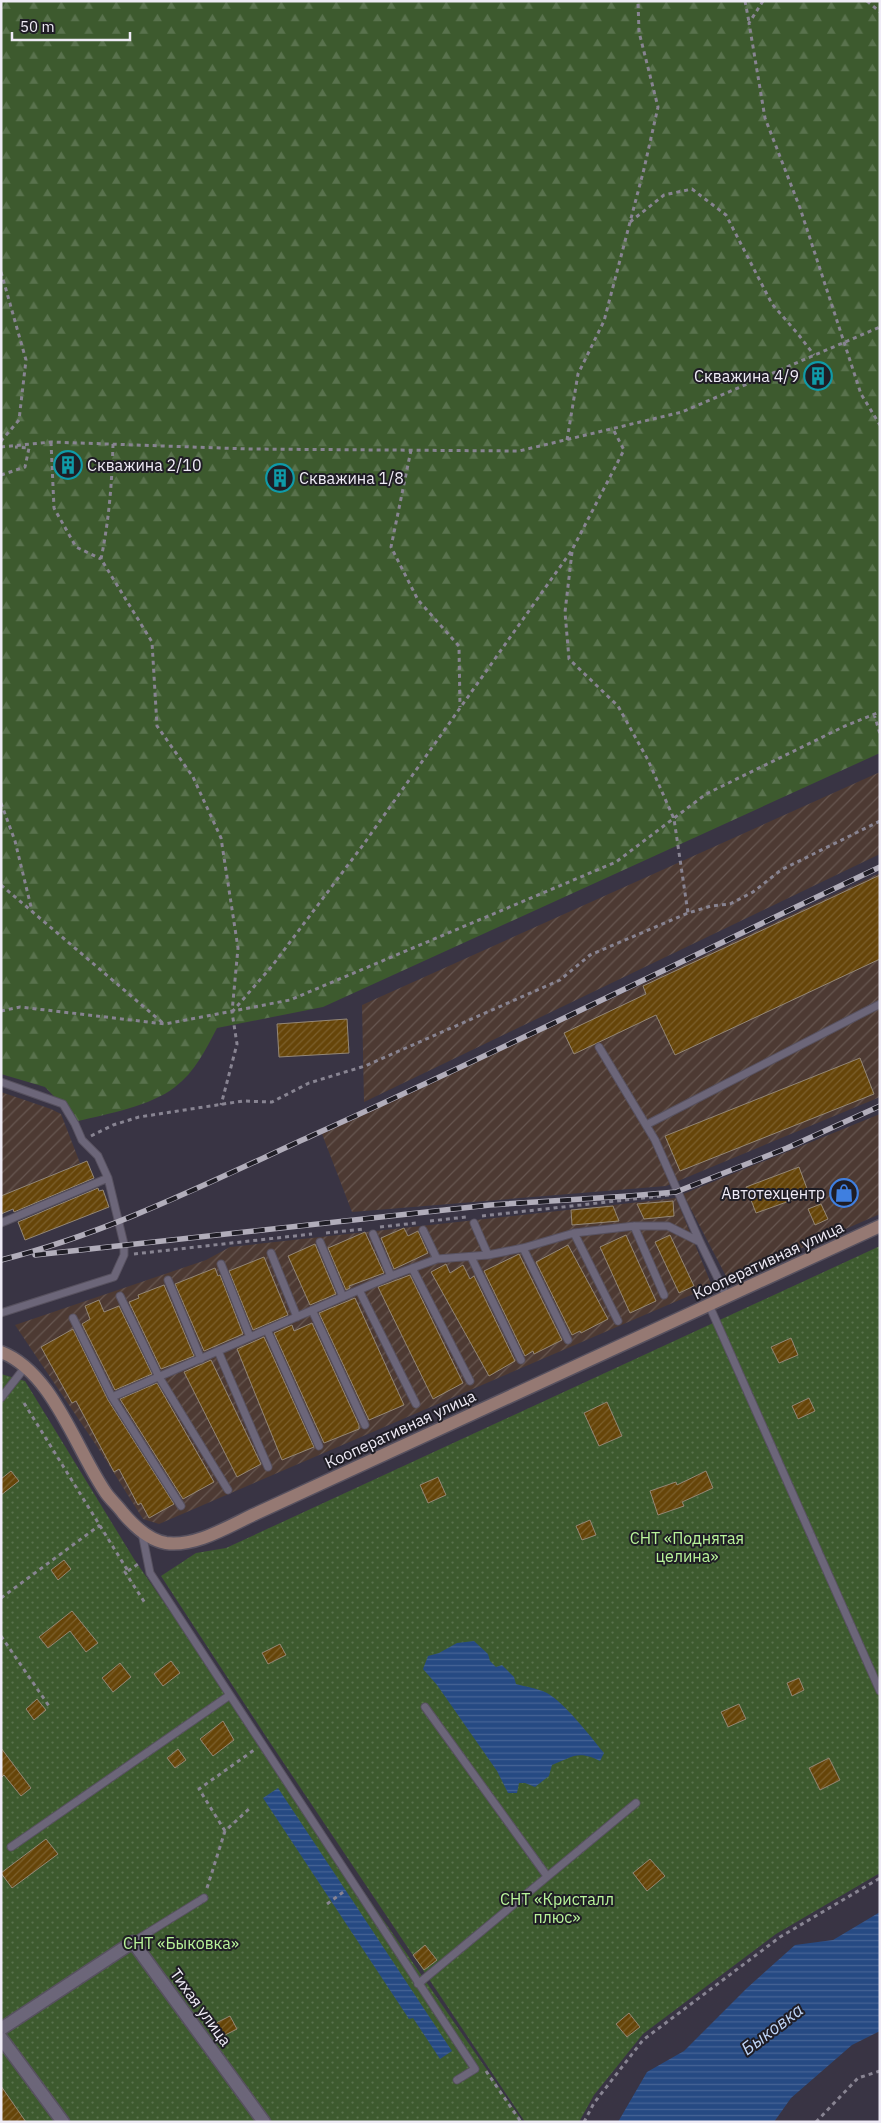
<svg xmlns="http://www.w3.org/2000/svg" width="881" height="2123" font-family="'IBM Plex Sans',sans-serif">
  <style>
    .industrial { fill: url(#industrial-furrows) }
    .grass { fill: url(#grass-dots) }
    .forest { fill: url(#forest-firs) }
    .water { fill: url(#water-rules) }
    .building { fill: url(#building-hatch); stroke: #948776 }
    .lines { fill: none; stroke-linecap: round; stroke-linejoin: round }
    .service-casing { stroke: #57515f; stroke-width: 9 }
    .minor-casing { stroke: #57515f; stroke-width: 15 }
    .secondary-casing { stroke: #57515f; stroke-width: 15 }
    .path { stroke: #888492; stroke-width: 3; stroke-dasharray: 4 4; stroke-linecap: butt }
    .service { stroke: #6c6679; stroke-width: 7 }
    .minor { stroke: #6c6679; stroke-width: 12 }
    .secondary { stroke: #957973; stroke-width: 12 }
    .rail-casing { stroke: #b1adba; stroke-width: 5.5 }
    .rail { stroke: #1f1d25; stroke-width: 4; stroke-dasharray: 11; stroke-linecap: butt }
    .labels { text-anchor: middle; dominant-baseline: central; stroke-width: 4; stroke-linejoin: round; paint-order: stroke }
    .poi-label { font-size: 16px; fill: #efebf6; stroke: #1f1d25; text-anchor: end }
    .street-label { font-size: 16px; fill: #efebf6; stroke: #1f1d25 }
    .park-label { font-size: 16px; fill: #b9f59a; stroke: #1f1d25 }
    .water-label { font-size: 18px; font-style: italic; fill: #bfd5f7; stroke: #1f1d25 }
  </style>
  <defs>
    <pattern id="industrial-furrows" width="10" height="10" patternUnits="userSpaceOnUse" patternTransform="scale(1.25)"><rect width="10" height="10" fill="#4d3a33"/><path d="M-1 1l2-2M0 10L10 0M9 11l2-2" fill="none" stroke="#675751"/></pattern>
    <pattern id="grass-dots" width="8" height="8" patternUnits="userSpaceOnUse" patternTransform="scale(1.25)"><rect width="8" height="8" fill="#3d5a2e"/><path d="M2 2h.1M6 6h.1" fill="none" stroke="#59724d" stroke-width="1.8" stroke-linecap="round"/></pattern>
    <pattern id="forest-firs" width="22" height="20" patternUnits="userSpaceOnUse" patternTransform="scale(1.25)"><rect width="22" height="20" fill="#3d5a2e"/><path d="M5 1l3.5 6h-7zM16 11l3.5 6h-7z" fill="#59724d"/></pattern>
    <pattern id="water-rules" width="6" height="5" patternUnits="userSpaceOnUse" patternTransform="scale(1.25)"><rect width="6" height="5" fill="#264a83"/><path d="M0 2.5h6" fill="none" stroke="#466495"/></pattern>
    <pattern id="building-hatch" width="6" height="6" patternUnits="userSpaceOnUse" patternTransform="scale(1.25)"><rect width="6" height="6" fill="#664509"/><path d="M-1 1l2-2M0 6l6-6M5 7l2-2" fill="none" stroke="#7c602d"/></pattern>
  </defs>
  <rect width="100%" height="100%" fill="#393444"/>
  <path class="industrial" d="M880,772V854L364,1102L362,1005Z
    M880,873V1097L666,1186L352,1212L322,1134Z
    M1,1092L51,1109L61,1114L80,1163L1,1196Z
    M880,1114V1214L728,1280L683,1194Z
    M676,1198L712,1286L159,1524L143,1519L100,1451L15,1325L206,1260L230,1247Z"/>
  <path class="grass" d="M880,1246V1873L776,1934L643,2034L594,2095L579,2122H525L269,1741L161,1576L196,1553L226,1548Z
    M1,1374L25,1381L134,1559L523,2122H1Z"/>
  <path class="forest" d="M1,1H880V753L323,1007L217,1028C206,1049 195,1072 175,1087C151,1106 107,1114 78,1121L45,1087L1,1074Z"/>
  <path class="water" d="M474,1641L488,1654L490,1661L496,1667L502,1665L514,1677L516,1684C526,1687 537,1688 547,1693C565,1703 590,1736 604,1753L600,1761C577,1750 573,1757 552,1765L549,1776L535,1787L525,1783H519L517,1793H508L497,1771L437,1685L423,1669L428,1656L439,1653L457,1643Z
    M278,1788L452,2051L440,2059L413,2018L409,2019L263,1798Z
    M880,1912V2031L852,2045L791,2098L774,2122H618L647,2072L684,2051L747,1988L795,1945L833,1940Z"/>
  <path class="building" d="M880,875V959L675,1055L656,1015L574,1054L564,1033L646,994L643,986Z
    M347,1019L349,1053L279,1057L277,1024Z
    M860,1058L874,1094L680,1171L665,1136Z
    M87,1161L94,1178L14,1212L13,1209L1,1214V1196Z
    M799,1167L809,1194L756,1213L746,1187Z
    M98,1188L99,1191L103,1190L109,1207L25,1240L18,1222Z
    M673,1201L674,1216L644,1219L637,1204Z
    M821,1204L828,1219L815,1225L808,1209Z
    M613,1206L619,1221L572,1225L571,1210Z
    M404,1228L408,1236L418,1231L428,1253L394,1269L381,1238Z
    M365,1232L384,1273L349,1286L350,1288L346,1290L328,1248Z
    M626,1235L656,1301L630,1313L600,1247Z
    M670,1235L694,1286L679,1293L655,1242Z
    M315,1244L336,1294L310,1305L288,1256Z
    M568,1245L608,1319L581,1333L580,1331L572,1335L536,1262Z
    M519,1254L562,1340L534,1354L533,1351L525,1356L484,1271Z
    M264,1257L288,1315L253,1330L229,1271Z
    M446,1264L450,1273L463,1265L470,1279L474,1276L515,1361L489,1376L431,1272Z
    M215,1268L218,1276L220,1275L243,1334L204,1351L175,1284Z
    M410,1275L463,1383L433,1399L378,1287Z
    M164,1285L194,1356L161,1369L129,1302L139,1298L138,1295Z
    M355,1298L404,1405L369,1420L319,1313Z
    M99,1300L104,1312L119,1306L152,1374L115,1390L82,1324L90,1319L85,1306Z
    M312,1323L359,1425V1429L324,1443L274,1333L292,1325L294,1331Z
    M73,1329L108,1400L174,1504L149,1518L141,1503L138,1505L119,1469L114,1472L76,1401L72,1403L41,1347Z
    M264,1337L314,1447L282,1460L237,1349Z
    M791,1338L798,1355L779,1363L771,1347Z
    M211,1360L261,1464L237,1477L184,1372Z
    M157,1383L214,1482L183,1499L120,1399Z
    M809,1398L815,1411L798,1419L792,1406Z
    M607,1402L622,1436L599,1446L584,1413Z
    M11,1471L19,1481L1,1495V1479Z
    M706,1471L713,1488L682,1502L684,1506L658,1515L650,1491L676,1482L677,1485Z
    M438,1477L446,1495L428,1503L420,1485Z
    M590,1520L596,1535L582,1540L576,1526Z
    M64,1560L71,1569L58,1580L51,1570Z
    M72,1611L98,1643L86,1652L70,1631L48,1648L39,1637Z
    M280,1644L286,1655L268,1664L262,1653Z
    M171,1661L180,1673L163,1686L154,1674Z
    M120,1663L131,1677L113,1692L102,1678Z
    M799,1678L804,1690L792,1696L787,1683Z
    M37,1699L46,1710L34,1720L26,1709Z
    M739,1704L746,1719L728,1727L721,1712Z
    M223,1721L234,1740L213,1756L200,1739Z
    M1,1748L31,1788L21,1796L4,1775L1,1778Z
    M178,1749L186,1760L175,1768L167,1758Z
    M829,1758L840,1780L820,1790L809,1768Z
    M46,1839L58,1854L12,1888L1,1873Z
    M650,1859L665,1876L647,1891L633,1873Z
    M425,1945L437,1960L424,1970L413,1955Z
    M629,2013L640,2027L627,2037L616,2024Z
    M230,2016L237,2029L221,2037L214,2024Z
    M1,2086L26,2122H1Z"/>
  <g class="lines">
    <defs>
      <path id="service" d="M599,1047L655,1140L700,1242L727,1297
        M1,1082L63,1104L75,1124L82,1140L98,1156L108,1178L124,1244V1255L114,1277L1,1313
        M646,1125L880,1004
        M1,1223L108,1178
        M474,1223L488,1255
        M634,1226L664,1295
        M423,1230L437,1259
        M574,1233L618,1321
        M373,1234L391,1276
        M320,1242L343,1297
        M523,1248L568,1340
        M271,1253L297,1317
        M471,1257L521,1360
        M221,1264L250,1337
        M412,1268L470,1381
        M168,1280L201,1359
        M359,1290L416,1404
        M120,1296L159,1377L228,1490
        M709,1305L880,1691
        M312,1310L365,1425
        M73,1318L112,1397
        M267,1330L319,1446
        M218,1351L268,1467
        M1,1398L26,1366
        M181,1506L112,1397L391,1276L437,1259L488,1255L523,1248L574,1233L634,1226H668L700,1242
        M142,1533L150,1573L475,2069L457,2080
        M425,1707L547,1876
        M11,1847L230,1695
        M133,1942L204,1898
        M418,1984L636,1803"/>
      <path id="minor" d="M1,2029L133,1942L264,2122
        M1,2038L63,2122"/>
      <path id="secondary" d="M1,1352C53,1372 76,1450 106,1493C111,1500 118,1506 123,1513C134,1526 148,1540 166,1543C196,1547 229,1526 255,1514L880,1226"/>
    </defs>
    <use href="#service" class="service-casing"/>
    <use href="#minor" class="minor-casing"/>
    <use href="#secondary" class="secondary-casing"/>
    <path class="path" d="M745,1L749,22
      M763,1L749,23L765,118L800,208L861,394L880,425
      M867,1L880,12
      M630,222L664,195L692,189L726,215L772,304L798,334L814,355
      M1,272L26,360L19,420L1,441
      M567,440L578,374L604,321L644,169L658,107L639,32L638,1
      M51,442L54,508L76,547L101,559
      M113,444C112,483 109,520 101,559L152,642L157,726L193,777L221,838L238,948L232,1012L237,1044L221,1105
      M1,447L51,442L249,449L519,451L682,412L880,327
      M411,450L391,547L418,600L459,646L460,707
      M1,475L25,467L29,448L15,447
      M572,552L565,612L569,659L618,706L648,760L674,819L688,913
      M874,714L880,734
      M1,803L15,841L32,911
      M1,885L164,1024
      M1,1011L20,1007L165,1024L290,1000L616,862L706,794L845,726L880,712
      M232,1012L272,966L363,845L572,550L624,450L613,429
      M91,1136L113,1125L139,1117L243,1101L272,1102L309,1083L365,1066L560,980L590,955L688,913L711,906L730,904L753,892L781,870L880,821
      M482,1216L670,1195
      M430,1221L466,1217
      M380,1227L416,1223
      M326,1233L364,1229
      M134,1254L312,1234
      M24,1403L128,1571L125,1572L145,1603
      M128,1571L138,1564
      M1,1598L100,1525
      M1,1636L49,1706
      M225,1831L199,1789L254,1750
      M207,1888L225,1831L249,1809
      M327,1904L346,1890
      M486,2071L521,2122
      M584,2122L594,2103L643,2040L780,1937L880,1878
      M816,2122L858,2078L880,2071"/>
    <use href="#service" class="service"/>
    <use href="#minor" class="minor"/>
    <use href="#secondary" class="secondary"/>
    <defs>
      <path id="rail" d="M35,1255L490,1205L629,1196L676,1192L787,1148L880,1106
        M1,1260C109,1233 210,1182 311,1136C502,1050 690,957 880,867"/>
    </defs>
    <use href="#rail" class="rail-casing"/>
    <use href="#rail" class="rail"/>
  </g>
  <defs>
    <symbol id="building-ring" viewBox="-11 -11 22 22"><circle r="9.5" fill="#1f1d25" stroke="#0f9aa8" stroke-width="1.5"/><path d="M-4-6H4V6H1V3H-1V6H-4ZM-2.5-4.3h1.7v1.8h-1.7ZM.8-4.3h1.7v1.8H.8ZM-2.5-1h1.7V.8h-1.7ZM.8-1h1.7V.8H.8Z" fill="#0f9aa8"/></symbol>
    <symbol id="shop-ring" viewBox="-11 -11 22 22"><circle r="9.5" fill="#1f1d25" stroke="#3f7fe0" stroke-width="1.5"/><path d="M-5-2.5h2.3a2.7 3.5 0 0 1 5.4 0H5L5.5 6h-11ZM-1.5-2.5h3a1.5 2.3 0 0 0-3 0Z" fill="#3f7fe0"/></symbol>
  </defs>
  <g fill-rule="evenodd">
    <use href="#building-ring" x="802" y="360" width="32" height="32"/>
    <use href="#building-ring" x="52" y="449" width="32" height="32"/>
    <use href="#building-ring" x="264" y="462" width="32" height="32"/>
    <use href="#shop-ring" x="828" y="1177" width="32" height="32"/>
  </g>
  <g class="labels">
    <g class="poi-label">
      <text x="799" y="376">Скважина 4/9</text>
      <text x="87" y="465" text-anchor="start">Скважина 2/10</text>
      <text x="299" y="478" text-anchor="start">Скважина 1/8</text>
      <text x="825" y="1193">Автотехцентр</text>
    </g>
    <g class="street-label">
      <text transform="translate(768 1260) rotate(-25)">Кооперативная улица</text>
      <text transform="translate(400 1429) rotate(-25)">Кооперативная улица</text>
      <text transform="translate(201 2007) rotate(54)">Тихая улица</text>
    </g>
    <g class="park-label">
      <text x="687" y="1538">СНТ «Поднятая<tspan x="687" dy="18">целина»</tspan></text>
      <text x="557" y="1899">СНТ «Кристалл<tspan x="557" dy="18">плюс»</tspan></text>
      <text x="181" y="1943">СНТ «Быковка»</text>
    </g>
    <g class="water-label">
      <text transform="translate(772 2029) rotate(-37)">Быковка</text>
    </g>
  </g>
  <rect width="881" height="2123" fill="none" stroke="#efebf6" stroke-width="5"/>
  <path d="M12 32v8h118v-8" fill="none" stroke="#efebf6" stroke-width="2.5"/>
  <text x="20" y="32" font-size="15" fill="#efebf6" stroke="#1f1d25" stroke-width="4" paint-order="stroke">50 m</text>
</svg>
